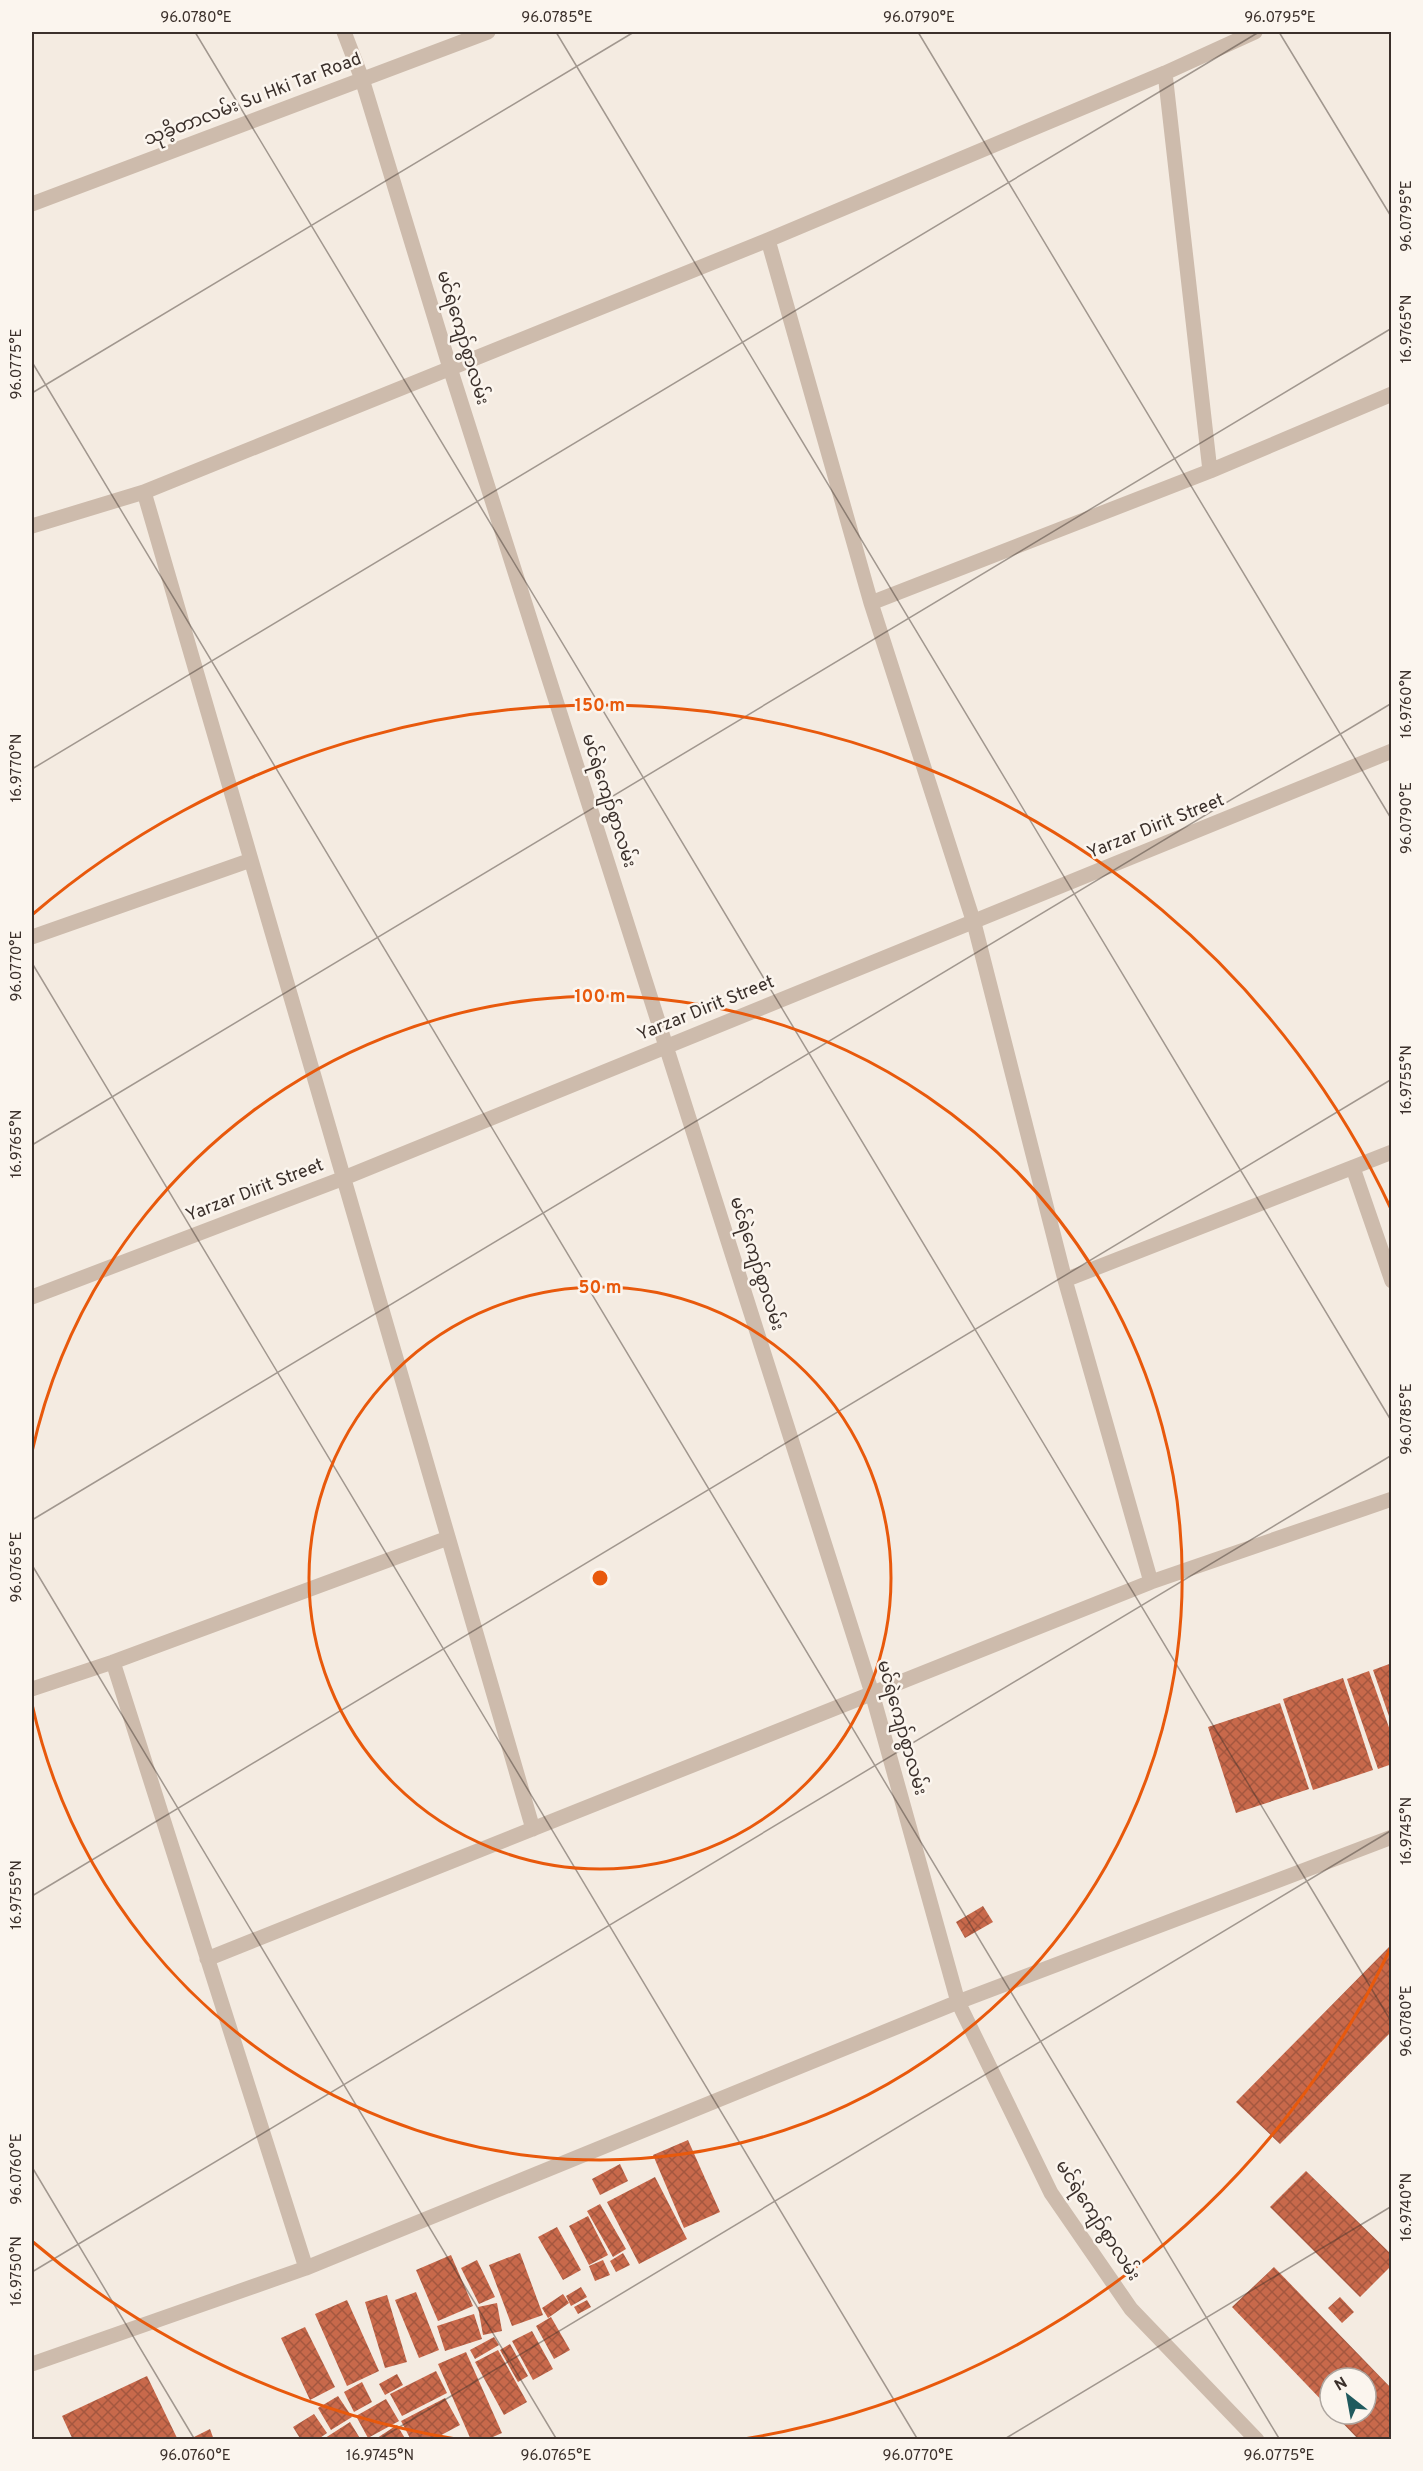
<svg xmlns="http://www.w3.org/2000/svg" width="1423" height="2471" font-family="Overpass,'Noto Sans Myanmar',sans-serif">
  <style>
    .building { fill: url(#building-cross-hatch) }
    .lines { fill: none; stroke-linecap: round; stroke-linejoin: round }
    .street { stroke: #cdbbac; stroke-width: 15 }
    .ticks { fill: none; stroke: #3b302b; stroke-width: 1.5; stroke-opacity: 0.45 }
    .ring { fill: none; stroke: #e8590c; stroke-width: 3 }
    .labels { text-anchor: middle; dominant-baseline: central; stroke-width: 5; stroke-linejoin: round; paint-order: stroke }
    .street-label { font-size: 18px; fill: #3b302b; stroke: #fbf5ee }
    .centre { fill: #e8590c; stroke: #fbf5ee; stroke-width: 3 }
    .ring-label { font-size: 18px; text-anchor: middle; font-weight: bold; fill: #e8590c; stroke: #fbf5ee; stroke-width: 5; stroke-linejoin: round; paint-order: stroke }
    .neatline { fill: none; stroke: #3b302b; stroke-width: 2 }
    .ticks-label { font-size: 15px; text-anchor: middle; fill: #3b302b }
  </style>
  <defs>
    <pattern id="building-cross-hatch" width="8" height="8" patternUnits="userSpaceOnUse" patternTransform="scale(1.5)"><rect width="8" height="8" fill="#c8694b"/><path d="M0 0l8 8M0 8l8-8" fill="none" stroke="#a4573f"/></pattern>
  </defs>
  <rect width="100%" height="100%" fill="#f4ebe1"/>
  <path class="building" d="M1392,1663V1722H1391L1373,1670Z
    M1369,1671L1392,1736V1764L1378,1769L1347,1679Z
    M1343,1678L1373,1770L1313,1790L1283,1699Z
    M1280,1703L1309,1789L1236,1813L1208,1727Z
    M983,1906L993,1922L965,1938L956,1922Z
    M1390,1946L1392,1948V2031L1280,2144L1236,2102Z
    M688,2140L720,2212L684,2228L653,2155Z
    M620,2164L628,2181L600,2195L592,2179Z
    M1306,2171L1392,2255V2265L1360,2297L1270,2207Z
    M655,2177L687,2239L639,2264L607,2202Z
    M600,2204L626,2249L613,2257L587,2211Z
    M588,2216L608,2255L589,2265L569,2226Z
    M557,2227L581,2270L563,2280L538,2237Z
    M520,2253L543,2315L512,2326L489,2265Z
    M623,2253L630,2265L616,2272L610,2261Z
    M451,2255L473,2306L438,2321L416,2270Z
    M477,2260L495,2297L479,2304L461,2268Z
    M603,2260L610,2275L595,2281L589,2266Z
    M1274,2267L1392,2389V2440H1359L1334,2414H1366V2378H1330V2409L1232,2307Z
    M581,2287L587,2297L571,2306L566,2296Z
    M416,2292L439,2350L419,2358L395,2300Z
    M563,2294L569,2303L548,2318L542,2308Z
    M387,2295L407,2362L385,2368L365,2302Z
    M1340,2297L1354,2312L1342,2323L1328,2308Z
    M347,2300L379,2371L347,2386L315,2314Z
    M587,2300L591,2307L578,2314L574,2307Z
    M497,2303L502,2331L483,2335L478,2307Z
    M474,2314L482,2339L445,2351L437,2326Z
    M551,2317L570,2350L554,2359L536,2326Z
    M305,2327L335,2387L310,2400L281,2338Z
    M532,2331L553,2369L533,2380L512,2341Z
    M494,2337L499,2345L475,2359L470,2350Z
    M510,2344L528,2376L518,2382L500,2350Z
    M498,2350L527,2402L504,2415L475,2362Z
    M466,2352L502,2433L486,2440H471L438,2364Z
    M436,2371L447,2393L402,2416L390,2394Z
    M397,2374L403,2385L385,2395L379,2384Z
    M147,2376L178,2440H73L62,2416Z
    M362,2382L372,2402L354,2412L344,2392Z
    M338,2396L352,2417L331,2430L318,2408Z
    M445,2398L460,2425L432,2440H411L401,2421Z
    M386,2399L399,2421L368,2438L356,2416Z
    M314,2414L327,2433L317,2440H301L293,2427Z
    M350,2422L361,2440H322Z
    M397,2425L406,2440H374Z
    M210,2429L214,2440H188Z"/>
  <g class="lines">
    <path class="street" d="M344,32L362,79L450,368L872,1693L958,2002L1051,2193L1131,2309L1257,2440
      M1165,73L1210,471
      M32,204L488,32
      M768,240L871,603L974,923L1065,1280L1151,1582
      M144,492L533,1829
      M32,526L144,492L768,240L1165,73L1255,32
      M871,603L1210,471L1392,394
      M32,937L251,860
      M1353,1168L1392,1281
      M1065,1280L1392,1152
      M32,1297L344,1178L1392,751
      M113,1662L306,2268
      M32,1689L113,1662L448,1538
      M207,1959L1151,1582L1392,1499
      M32,2364L306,2268L958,2002L1392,1837"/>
  </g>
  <path class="ticks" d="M195,32L1392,2023M556,32L1392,1422M918,32L1392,820M1279,32L1392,218M32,362L1280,2440M32,393L634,32M32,769L1259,32M32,963L918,2440M32,1145L1392,328M32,1520L1392,703M32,1565L557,2440M32,1896L1392,1079M32,2167L195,2440M32,2272L1392,1455M378,2440L1392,1830M1003,2440L1392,2206"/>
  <g class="ring">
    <circle cx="600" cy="1578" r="291"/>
    <path d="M32 1452A582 582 0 1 1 32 1704"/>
    <path d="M1391 1947A873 873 0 0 1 744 2439M456 2439A873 873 0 0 1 33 2242M33 914A873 873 0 0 1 1391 1209"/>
  </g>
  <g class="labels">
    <g class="street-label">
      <text transform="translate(253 100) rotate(-21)">သုခိ့တာလမ်း Su Hki Tar Road</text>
      <text transform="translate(462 338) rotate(73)">မင်ရဲကျော်စွာလမ်း</text>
      <text transform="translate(608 801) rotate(72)">မင်ရဲကျော်စွာလမ်း</text>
      <text transform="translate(1156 827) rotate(-22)">Yarzar Dirit Street</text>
      <text transform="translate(706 1009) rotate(-22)">Yarzar Dirit Street</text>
      <text transform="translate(255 1191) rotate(-21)">Yarzar Dirit Street</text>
      <text transform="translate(756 1264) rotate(72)">မင်ရဲကျော်စွာလမ်း</text>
      <text transform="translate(901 1728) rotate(74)">မင်ရဲကျော်စွာလမ်း</text>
      <text transform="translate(1097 2221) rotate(57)">မင်ရဲကျော်စွာလမ်း</text>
    </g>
  </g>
  <circle cx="600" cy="1578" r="9" class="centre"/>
  <g class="ring-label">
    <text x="600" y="711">150 m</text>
    <text x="600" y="1002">100 m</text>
    <text x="600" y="1293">50 m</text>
  </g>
  <rect width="1423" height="2471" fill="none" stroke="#fbf5ee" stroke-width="66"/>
  <g transform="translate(1348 2396) rotate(329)"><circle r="28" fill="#fbf5ee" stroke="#aea6a0" stroke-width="1.5"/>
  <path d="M0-4.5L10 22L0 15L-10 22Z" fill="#1f5a5e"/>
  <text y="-9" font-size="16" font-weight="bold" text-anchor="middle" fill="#3b302b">N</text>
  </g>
  <rect x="33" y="33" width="1357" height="2405" class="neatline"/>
  <g class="ticks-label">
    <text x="196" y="22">96.0780°E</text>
    <text x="557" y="22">96.0785°E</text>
    <text x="919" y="22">96.0790°E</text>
    <text x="1280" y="22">96.0795°E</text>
    <text transform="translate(1406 216) rotate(-90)" y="5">96.0795°E</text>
    <text transform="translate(1406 329) rotate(-90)" y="5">16.9765°N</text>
    <text transform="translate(16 364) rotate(-90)" y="5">96.0775°E</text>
    <text transform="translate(1406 704) rotate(-90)" y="5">16.9760°N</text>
    <text transform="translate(16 768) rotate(-90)" y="5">16.9770°N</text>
    <text transform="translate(1406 818) rotate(-90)" y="5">96.0790°E</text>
    <text transform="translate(16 966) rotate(-90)" y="5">96.0770°E</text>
    <text transform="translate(1406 1080) rotate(-90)" y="5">16.9755°N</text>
    <text transform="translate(16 1144) rotate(-90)" y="5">16.9765°N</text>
    <text transform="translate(1406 1419) rotate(-90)" y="5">96.0785°E</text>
    <text transform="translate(16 1567) rotate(-90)" y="5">96.0765°E</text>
    <text transform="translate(1406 1831) rotate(-90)" y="5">16.9745°N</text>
    <text transform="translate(16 1895) rotate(-90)" y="5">16.9755°N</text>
    <text transform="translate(1406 2021) rotate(-90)" y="5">96.0780°E</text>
    <text transform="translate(16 2169) rotate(-90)" y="5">96.0760°E</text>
    <text transform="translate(1406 2207) rotate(-90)" y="5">16.9740°N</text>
    <text transform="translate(16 2271) rotate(-90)" y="5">16.9750°N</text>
    <text x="195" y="2460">96.0760°E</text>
    <text x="380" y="2460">16.9745°N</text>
    <text x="556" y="2460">96.0765°E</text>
    <text x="918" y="2460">96.0770°E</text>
    <text x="1279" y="2460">96.0775°E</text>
  </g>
</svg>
